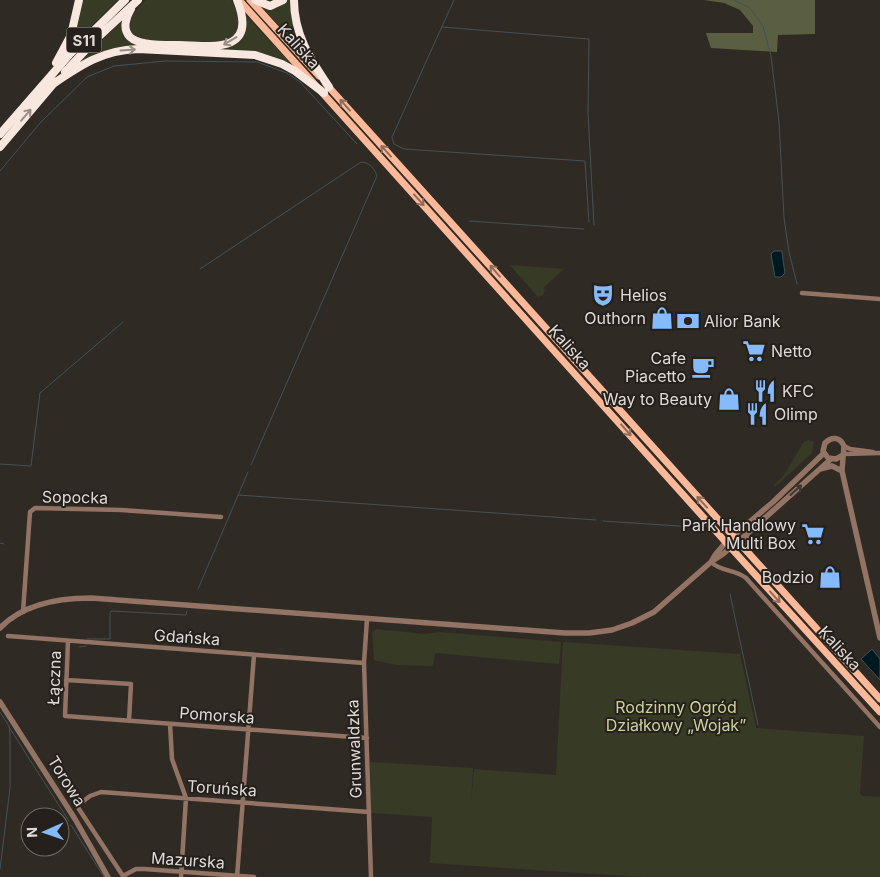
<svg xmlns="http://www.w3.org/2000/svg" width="880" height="877" font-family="Inter,sans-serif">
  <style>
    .green { fill: #373b25 }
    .forest { fill: #5a5f42 }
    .water { fill: #00181f; stroke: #435256 }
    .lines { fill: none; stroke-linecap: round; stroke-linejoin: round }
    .stream { stroke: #435256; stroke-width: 1 }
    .minor { stroke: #937363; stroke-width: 4.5 }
    .tertiary { stroke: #937363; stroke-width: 5.5 }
    .primary { stroke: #fcb999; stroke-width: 7 }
    .motorway { stroke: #f7e7df; stroke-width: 8 }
    .oneway { stroke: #998d87 }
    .oneway2 { stroke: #916c5a }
    .oneway3 { stroke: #41352e }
    .labels { text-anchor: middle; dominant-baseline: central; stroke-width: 4; stroke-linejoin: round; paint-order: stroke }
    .shield { fill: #26201c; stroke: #a8a3a0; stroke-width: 1 }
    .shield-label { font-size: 15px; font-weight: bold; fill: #dfdbd8 }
    .street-label { font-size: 16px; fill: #dfdbd8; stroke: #26201c }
    .poi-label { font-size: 16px; fill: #dfdbd8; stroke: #26201c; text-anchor: start }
    .park-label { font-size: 16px; fill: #c9d39b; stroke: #26201c }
  </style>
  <rect width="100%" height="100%" fill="#302a25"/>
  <path class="green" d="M81,0H118L69,48L76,30Z
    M146,0H231L239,12L238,29L235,35L220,44L145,41C117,32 132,13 146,0Z
    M286,0H292L297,38L302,51L263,8C273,10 280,7 286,0Z
    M246,15L296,69L290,65L216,50C236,47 247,36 246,15Z
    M123,20L122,28L142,46L102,52L82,60Z
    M510,265L564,269L543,288L545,290L543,295L538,297Z
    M808,440L814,442L812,453L775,487L774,485L784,475L803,443Z
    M377,629L424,634L440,632L561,642L559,664L435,653L433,666L396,665L374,660L372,632Z
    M563,642L740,654L756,728L864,736L860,793L862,796L880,797V877H642L430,863L432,817L371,813L370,762L473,768L471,803L474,769L556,775Z"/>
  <path class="forest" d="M704,0H815V34L778,35L777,52L711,48L706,33H753V26L740,10L724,3Z"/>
  <path class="water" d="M774,251H782V253L785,273L781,277H775L771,254Z
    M872,649L880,659V680L861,659Z"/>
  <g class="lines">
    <path class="stream" d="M454,0L392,137L394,144L404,149L585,161L589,222
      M734,0L750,8L763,26L771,56L779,122L784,218L789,252L797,284
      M442,27L589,39L588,114L594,225
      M0,171L40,123L87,77L114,66L165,61L257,62L287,73L300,82L357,144
      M469,221L584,229
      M200,269L361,162C369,162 375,169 377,176L251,465
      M0,464L31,466L40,393L123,322
      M238,495L596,520
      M603,521L694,527
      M0,543L4,544
      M198,589L248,472
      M730,594L758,725
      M87,639H110V612L112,611L186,615L187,611
      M79,647L86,646
      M0,712L9,726L10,735V788L0,869
      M9,727L69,821
      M71,825L104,877"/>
    <path class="minor" d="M802,293L880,299
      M844,446L850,449L873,452
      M843,454L880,453
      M711,562C721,572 735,569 746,578L880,727
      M23,612L30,512L35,508L121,510L221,517
      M367,619L364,663L371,877
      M8,636L364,663
      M68,641L65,716L367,738
      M66,680L131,684L129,721
      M170,724L172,759L186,798L181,877
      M123,876L77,806L90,796L101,792L369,812
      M123,876L136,869H144L254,877
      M237,877L254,655"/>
    <path class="tertiary" d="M843,455L836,459L828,458L823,451L825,443C832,436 840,437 844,446L842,471L880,638
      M820,469L832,466L842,471
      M748,533L746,543L749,552
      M711,562L715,555L726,542L773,502L824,453
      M0,628C23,604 60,598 91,598L565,633H589L612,630L632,623L654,612L711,562L723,554L748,533L831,459
      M0,702L75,819L108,877"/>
    <path class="primary" d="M239,0L731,548L880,712
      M250,0L319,76
      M326,84L880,699"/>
    <path class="motorway" d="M255,0L270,6L283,0
      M294,0C294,34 310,59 329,87
      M131,9C126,17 122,29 130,37C139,46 167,45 179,45C215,47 258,52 237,0
      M56,63L71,35L79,0
      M65,72L94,41L138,0
      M53,84C81,65 103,50 138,49L255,55L282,64L295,71L324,93
      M0,134L69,55L125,0
      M0,147L55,82"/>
  </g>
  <defs><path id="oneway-shaft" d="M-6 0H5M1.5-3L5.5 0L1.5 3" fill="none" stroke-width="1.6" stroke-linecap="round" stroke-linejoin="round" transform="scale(1.25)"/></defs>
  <g class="oneway">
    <use href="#oneway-shaft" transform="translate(230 41) rotate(149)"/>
    <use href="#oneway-shaft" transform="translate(128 50) rotate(-4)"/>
    <use href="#oneway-shaft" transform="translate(26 115) rotate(-49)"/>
  </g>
  <g class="oneway2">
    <use href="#oneway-shaft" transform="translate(345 105) rotate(-132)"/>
    <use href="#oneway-shaft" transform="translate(386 151) rotate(-132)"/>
    <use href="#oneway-shaft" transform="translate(419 200) rotate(48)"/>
    <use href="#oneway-shaft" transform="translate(495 271) rotate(-131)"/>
    <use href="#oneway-shaft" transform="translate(626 430) rotate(49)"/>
    <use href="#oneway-shaft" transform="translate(702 502) rotate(-132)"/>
    <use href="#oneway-shaft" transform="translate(775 597) rotate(48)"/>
  </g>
  <use class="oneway3" href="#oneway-shaft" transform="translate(796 490) rotate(-42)"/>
  <defs>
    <symbol id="theatre-bare" viewBox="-9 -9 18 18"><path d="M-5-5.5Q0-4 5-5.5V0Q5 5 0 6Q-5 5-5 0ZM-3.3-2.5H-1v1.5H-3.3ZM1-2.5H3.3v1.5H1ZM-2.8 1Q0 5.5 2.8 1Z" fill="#86bbfb" stroke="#26201c" stroke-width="2.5" paint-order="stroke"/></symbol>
    <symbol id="shop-bare" viewBox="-9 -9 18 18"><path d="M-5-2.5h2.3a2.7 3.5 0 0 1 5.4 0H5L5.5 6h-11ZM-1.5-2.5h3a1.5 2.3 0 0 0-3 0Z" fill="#86bbfb" stroke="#26201c" stroke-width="2.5" paint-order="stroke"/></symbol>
    <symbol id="bank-bare" viewBox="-9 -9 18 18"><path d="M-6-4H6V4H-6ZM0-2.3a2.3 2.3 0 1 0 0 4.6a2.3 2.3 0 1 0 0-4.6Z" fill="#86bbfb" stroke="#26201c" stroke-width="2.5" paint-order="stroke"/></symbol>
    <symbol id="supermarket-bare" viewBox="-9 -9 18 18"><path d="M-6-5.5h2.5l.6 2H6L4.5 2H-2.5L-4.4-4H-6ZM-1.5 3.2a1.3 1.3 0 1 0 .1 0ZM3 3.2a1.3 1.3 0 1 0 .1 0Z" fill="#86bbfb" stroke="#26201c" stroke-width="2.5" paint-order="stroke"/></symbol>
    <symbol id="cafe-bare" viewBox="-9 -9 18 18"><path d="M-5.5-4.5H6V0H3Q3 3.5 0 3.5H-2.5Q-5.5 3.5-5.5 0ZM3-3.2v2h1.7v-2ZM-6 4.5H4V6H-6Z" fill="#86bbfb" stroke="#26201c" stroke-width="2.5" paint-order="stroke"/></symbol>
    <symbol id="restaurant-bare" viewBox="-9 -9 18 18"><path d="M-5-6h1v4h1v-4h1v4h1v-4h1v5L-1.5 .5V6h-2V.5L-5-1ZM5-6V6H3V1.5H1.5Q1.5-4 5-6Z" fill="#86bbfb" stroke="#26201c" stroke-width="2.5" paint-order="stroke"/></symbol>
  </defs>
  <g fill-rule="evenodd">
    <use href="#theatre-bare" x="587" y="279" width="32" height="32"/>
    <use href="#shop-bare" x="646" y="302" width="32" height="32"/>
    <use href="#bank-bare" x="672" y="305" width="32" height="32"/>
    <use href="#supermarket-bare" x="738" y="335" width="32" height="32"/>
    <use href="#cafe-bare" x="687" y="351" width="32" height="32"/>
    <use href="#restaurant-bare" x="749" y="375" width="32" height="32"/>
    <use href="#shop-bare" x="713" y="383" width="32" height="32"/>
    <use href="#restaurant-bare" x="741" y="398" width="32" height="32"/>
    <use href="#supermarket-bare" x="797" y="518" width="32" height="32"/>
    <use href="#shop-bare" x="814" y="561" width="32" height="32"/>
  </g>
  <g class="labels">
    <rect class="shield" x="66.5" y="27.5" width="35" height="25" rx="4"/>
    <g class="shield-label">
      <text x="84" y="40">S11</text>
    </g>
    <g class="street-label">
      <text transform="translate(299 46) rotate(48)">Kaliska</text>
      <text transform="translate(570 347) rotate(48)">Kaliska</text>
      <text transform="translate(75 497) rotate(1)">Sopocka</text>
      <text transform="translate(187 637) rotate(4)">Gdańska</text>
      <text transform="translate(840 648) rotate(47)">Kaliska</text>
      <text transform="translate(54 678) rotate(-88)">Łączna</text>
      <text transform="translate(217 715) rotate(4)">Pomorska</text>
      <text transform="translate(354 749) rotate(-92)">Grunwaldzka</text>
      <text transform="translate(67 781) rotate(58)">Torowa</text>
      <text transform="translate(222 788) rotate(4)">Toruńska</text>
      <text transform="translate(188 860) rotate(4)">Mazurska</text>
    </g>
    <g class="poi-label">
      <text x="620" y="295">Helios</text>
      <text x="646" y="318" text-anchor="end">Outhorn</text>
      <text x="704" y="321">Alior Bank</text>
      <text x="771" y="351">Netto</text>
      <text x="686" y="358" text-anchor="end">Cafe<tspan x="686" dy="18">Piacetto</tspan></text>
      <text x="782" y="391">KFC</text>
      <text x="712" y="399" text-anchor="end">Way to Beauty</text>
      <text x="774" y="414">Olimp</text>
      <text x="796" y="525" text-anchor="end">Park Handlowy<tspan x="796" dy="18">Multi Box</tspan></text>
      <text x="814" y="577" text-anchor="end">Bodzio</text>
    </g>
    <g class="park-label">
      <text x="676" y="707">Rodzinny Ogród<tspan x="676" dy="18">Działkowy „Wojak”</tspan></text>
    </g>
  </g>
  <g transform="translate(45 832) rotate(268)"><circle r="24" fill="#26201c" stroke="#706b67"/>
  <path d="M0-4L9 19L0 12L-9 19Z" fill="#86bbfb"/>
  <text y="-8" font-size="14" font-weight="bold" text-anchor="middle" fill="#dfdbd8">N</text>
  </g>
</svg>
